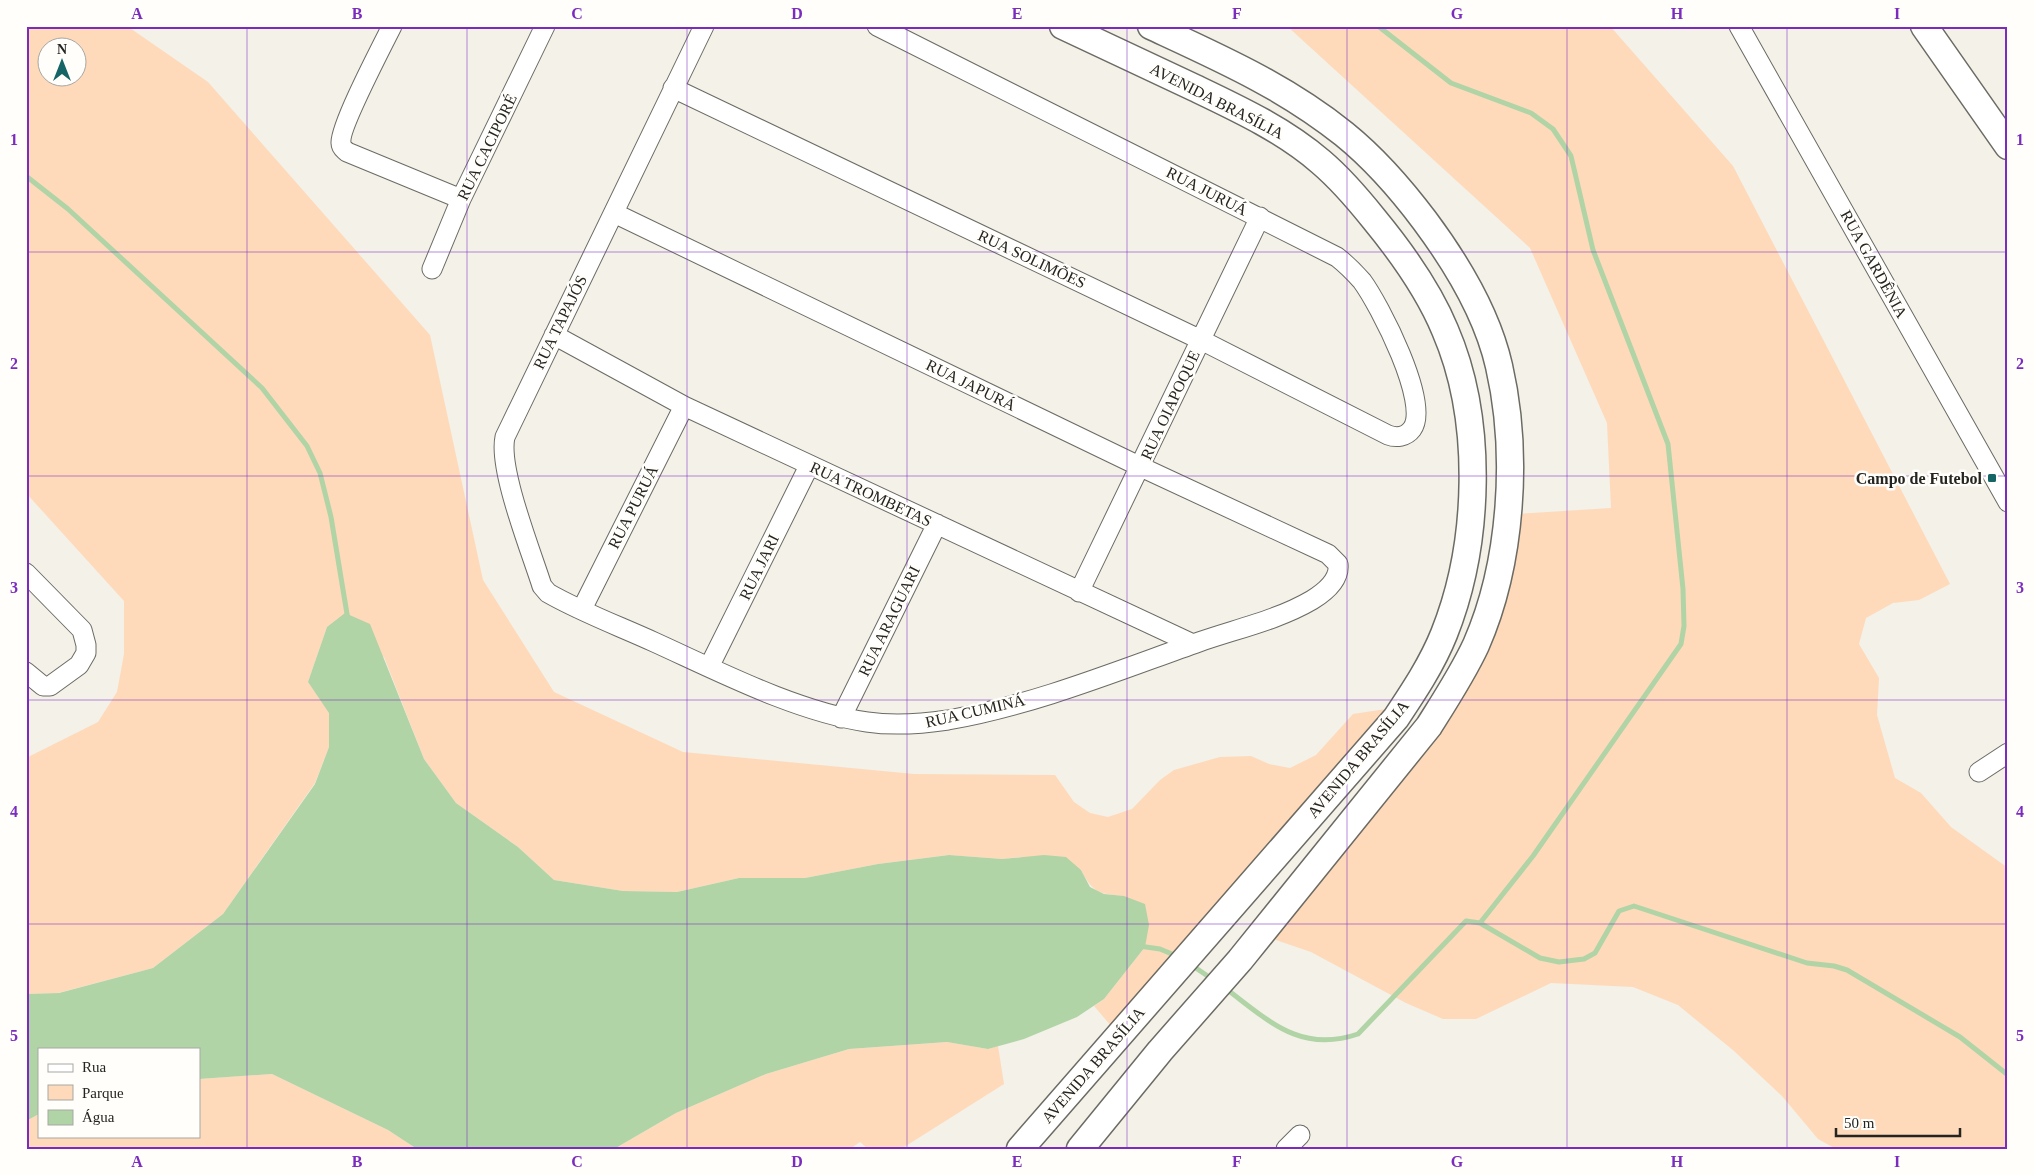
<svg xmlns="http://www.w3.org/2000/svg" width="2034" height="1175" font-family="Georgia,serif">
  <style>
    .green { fill: #fedaba; fill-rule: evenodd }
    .water { fill: #b0d4a6 }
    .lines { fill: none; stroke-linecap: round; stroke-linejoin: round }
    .stream { stroke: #b0d4a6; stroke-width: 5 }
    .street-casing { stroke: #6c6b63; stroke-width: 21 }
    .secondary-casing { stroke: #6c6b63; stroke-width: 29 }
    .street { stroke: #fff; stroke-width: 19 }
    .secondary { stroke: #fff; stroke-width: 26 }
    .grid { fill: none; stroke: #7b2cbf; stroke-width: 1; stroke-opacity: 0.55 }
    .poi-dot { fill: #166566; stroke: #fffefb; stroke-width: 2 }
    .labels { text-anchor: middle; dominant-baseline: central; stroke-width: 5; stroke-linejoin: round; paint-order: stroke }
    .street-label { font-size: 16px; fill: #242420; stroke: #fffefb }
    .poi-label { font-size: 16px; font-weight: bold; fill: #242420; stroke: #fffefb; text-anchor: end }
    .neatline { fill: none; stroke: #7b2cbf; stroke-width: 2 }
    .grid-label { font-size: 16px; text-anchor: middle; font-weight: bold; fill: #7b2cbf }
  </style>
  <rect width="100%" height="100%" fill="#f3f1e8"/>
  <path class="green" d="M26,26H127L208,82L430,335L483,580L554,692L683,752L914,774L1055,775L1074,802L1090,813L1108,817L1132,809L1160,780L1174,770L1220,757L1251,756L1269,764L1290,768L1316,755L1353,714L1386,709L1112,1027L1094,1006L1104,999L1145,947L1124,896C1099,894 1093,893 1081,870L1020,857L1002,859L948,855L878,864L805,878H739L677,892L623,891L554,880L518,847L456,803L424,759L384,657L327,627L308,682L330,713L329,747L315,783L223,914L153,968L58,993L26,994V758L98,722L117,692L124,654V601L26,493ZM48,48H78V78H48Z
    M1287,26H1610L1733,166L1950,584L1919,600L1893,603L1866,618L1859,644L1879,678L1877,715L1895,778L1921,793L1951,827L2008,868V1149H1836L1818,1139L1782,1096L1734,1051L1678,1005L1633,987L1551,983L1476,1019H1443L1406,1003L1311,952L1270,938L1439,736L1500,621L1518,514L1611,508L1607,423L1530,248Z
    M947,1042L988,1049L998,1046L1004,1084L901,1149H868L860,1142L850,1149H614L676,1113L766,1074L849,1049Z
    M272,1074L388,1130L417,1149H26V1121L39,1114V1136H199V1079Z"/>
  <path class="water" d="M345,613L370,624L424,759L456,803L518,847L554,880L623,891L677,892L739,878H805L878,864L949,855L1002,859L1044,855L1066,857L1081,870L1090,887L1104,894L1124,896L1145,904L1149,925L1145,947L1104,999L1077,1017L1024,1039L988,1049L947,1042L849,1049L766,1074L676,1113L614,1149H417L388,1130L272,1074L199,1079V1049H39V1114L26,1121V994L59,993L153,968L223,914L315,784L329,747V713L308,682L327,627Z"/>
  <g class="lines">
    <path class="stream" d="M1378,26L1451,83L1531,113L1553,129L1571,156L1593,250L1668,444L1683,589L1684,626L1681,644L1533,856L1480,923
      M26,176L68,209L262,388L307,446L320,473L331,517L348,620
      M1139,946L1160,949L1179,957
      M1190,964L1212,979
      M1225,988C1268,1020 1300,1054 1358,1034L1466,921L1480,923L1540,958L1559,962L1584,959L1595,953L1619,911L1634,906L1807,963L1834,966L1847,970L1960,1037L2008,1075"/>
    <defs>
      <path id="street" d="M392,26C382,46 339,128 341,143C341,148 344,149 347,152L461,199
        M1739,26L2008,502
        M673,88L1201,340L1388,435C1396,438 1406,437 1412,429C1431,404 1379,304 1362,281C1354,272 1346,264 1337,257L877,26
        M614,213L1141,467L1328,554L1338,564C1340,580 1325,592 1312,600C1278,620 1236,629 1199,642C1117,671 1034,705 948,720C921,724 894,726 867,722C797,712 718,671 654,642C619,626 581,612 548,593L542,586C531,551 498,469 505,437L704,26
        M432,269L461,199L545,26
        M554,335L684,406L1193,644
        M26,573L82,630L86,645V653L79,665L50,686H43L26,672
        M1079,592L1260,217
        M582,609L684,406
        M709,667L809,466
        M841,718L937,524
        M1979,772L2008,753
        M1286,1149L1300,1135"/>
      <path id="secondary" d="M1924,26L2008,146
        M1020,1149L1396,718C1414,691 1432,664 1444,634C1480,544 1484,420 1445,330C1428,289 1402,253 1374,219C1358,199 1341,179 1321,162C1284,130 1239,109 1195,88C1151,67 1107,47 1063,26
        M1080,1149L1160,1051L1240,960L1429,726C1446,699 1463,673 1476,645C1512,563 1519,453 1499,366C1487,313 1457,264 1425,221C1401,189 1375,159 1344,134C1284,86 1220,58 1151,26"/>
    </defs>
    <use href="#street" class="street-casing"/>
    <use href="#secondary" class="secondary-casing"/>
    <use href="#street" class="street"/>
    <use href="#secondary" class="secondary"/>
  </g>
  <path class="grid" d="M247,26V1149M467,26V1149M687,26V1149M907,26V1149M1127,26V1149M1347,26V1149M1567,26V1149M1787,26V1149M26,252H2008M26,476H2008M26,700H2008M26,924H2008"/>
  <rect class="poi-dot" x="1987" y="473" width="10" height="10" rx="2.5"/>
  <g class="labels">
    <g class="street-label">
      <text transform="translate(1217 101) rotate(27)">AVENIDA BRASÍLIA</text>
      <text transform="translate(487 147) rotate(-64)">RUA CACIPORÉ</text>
      <text transform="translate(1207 191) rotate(27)">RUA JURUÁ</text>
      <text transform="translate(1032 259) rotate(25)">RUA SOLIMÕES</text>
      <text transform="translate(1874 264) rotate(61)">RUA GARDÊNIA</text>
      <text transform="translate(560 322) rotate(-64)">RUA TAPAJÓS</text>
      <text transform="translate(971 385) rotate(26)">RUA JAPURÁ</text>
      <text transform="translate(1170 405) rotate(-65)">RUA OIAPOQUE</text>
      <text transform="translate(871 494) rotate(25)">RUA TROMBETAS</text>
      <text transform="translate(633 507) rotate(-63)">RUA PURUÁ</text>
      <text transform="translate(759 567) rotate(-64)">RUA JARI</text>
      <text transform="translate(889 621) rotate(-64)">RUA ARAGUARI</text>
      <text transform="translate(975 711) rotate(-13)">RUA CUMINÁ</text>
      <text transform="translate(1358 759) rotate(-50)">AVENIDA BRASÍLIA</text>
      <text transform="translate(1093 1065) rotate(-49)">AVENIDA BRASÍLIA</text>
    </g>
    <g class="poi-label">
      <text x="1982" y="478">Campo de Futebol</text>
    </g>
  </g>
  <rect width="2034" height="1175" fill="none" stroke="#fffefb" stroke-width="55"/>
  <rect x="38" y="1048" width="162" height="90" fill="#fffefb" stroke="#a7a7a3"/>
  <rect x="48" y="1064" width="25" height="8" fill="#ffffff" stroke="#a7a7a3"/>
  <text x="82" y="1072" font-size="15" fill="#242420">Rua</text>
  <rect x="48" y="1085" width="25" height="15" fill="#fedaba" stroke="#a7a7a3"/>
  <text x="82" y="1098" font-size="15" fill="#242420">Parque</text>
  <rect x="48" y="1110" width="25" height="15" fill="#b0d4a6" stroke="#a7a7a3"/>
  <text x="82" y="1122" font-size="15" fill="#242420">Água</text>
  <g transform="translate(62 62)"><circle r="24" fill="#fffefb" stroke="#a7a7a3"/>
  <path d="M0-4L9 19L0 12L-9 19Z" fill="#166566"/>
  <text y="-8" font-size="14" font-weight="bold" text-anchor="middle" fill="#242420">N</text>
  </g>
  <path d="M1836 1128v8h124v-8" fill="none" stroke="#242420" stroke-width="2.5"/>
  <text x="1844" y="1128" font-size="15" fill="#242420" stroke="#fffefb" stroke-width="4" paint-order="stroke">50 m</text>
  <rect x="28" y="28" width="1978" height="1120" class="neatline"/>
  <g class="grid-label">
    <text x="137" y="19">A</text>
    <text x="357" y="19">B</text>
    <text x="577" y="19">C</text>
    <text x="797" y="19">D</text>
    <text x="1017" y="19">E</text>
    <text x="1237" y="19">F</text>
    <text x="1457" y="19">G</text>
    <text x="1677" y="19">H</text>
    <text x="1897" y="19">I</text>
    <text x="14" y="145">1</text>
    <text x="2020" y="145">1</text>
    <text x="14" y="369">2</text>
    <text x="2020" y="369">2</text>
    <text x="14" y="593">3</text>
    <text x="2020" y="593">3</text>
    <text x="14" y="817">4</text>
    <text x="2020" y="817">4</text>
    <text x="14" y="1041">5</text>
    <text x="2020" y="1041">5</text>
    <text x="137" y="1167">A</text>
    <text x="357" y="1167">B</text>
    <text x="577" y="1167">C</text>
    <text x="797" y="1167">D</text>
    <text x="1017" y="1167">E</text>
    <text x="1237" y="1167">F</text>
    <text x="1457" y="1167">G</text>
    <text x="1677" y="1167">H</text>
    <text x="1897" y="1167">I</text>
  </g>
</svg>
